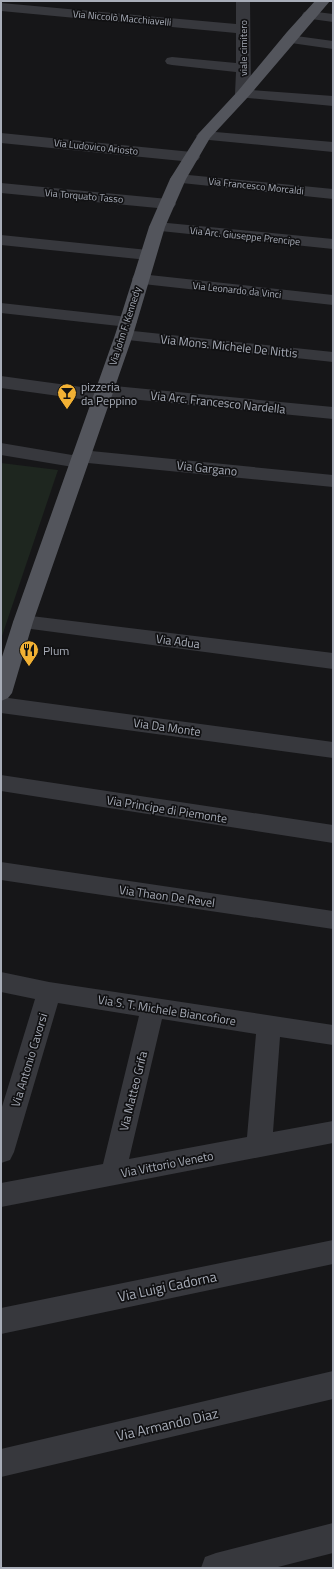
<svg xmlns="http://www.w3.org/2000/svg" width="334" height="1569" font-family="'Titillium Web',sans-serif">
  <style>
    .green { fill: #1e261f }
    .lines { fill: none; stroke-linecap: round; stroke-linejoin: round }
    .minor { fill: #37383d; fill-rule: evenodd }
    .major { fill: #53555c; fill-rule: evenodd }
    .labels { text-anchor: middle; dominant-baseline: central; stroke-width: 3.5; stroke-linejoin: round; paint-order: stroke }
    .far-street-label { font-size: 10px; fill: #a8adb8; stroke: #111113 }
    .street-label { font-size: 12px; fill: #a8adb8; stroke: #111113 }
    .poi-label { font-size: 12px; fill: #a8adb8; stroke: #111113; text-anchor: start }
    .near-street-label { font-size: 14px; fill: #a8adb8; stroke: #111113 }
  </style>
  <rect width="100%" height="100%" fill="#161618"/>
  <path class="green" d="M1,463L58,470L1,639Z"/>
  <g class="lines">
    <path class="minor" d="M236,1H250L251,90L333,96V106L238,97L235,94L236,72L172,65L167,64L165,61L167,58L172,57L236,63V33L1,11V3L236,24Z
      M309,11L333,14V22L304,18L302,15L304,12Z
      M289,35L333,41V49L284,42L282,39L284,36Z
      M204,131L333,142V152L199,139L196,136L199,133Z
      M1,133L192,152L198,154L200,157L198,160L192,162L1,143Z
      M178,174L333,189V199L172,182L170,179L172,176Z
      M1,183L168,199L174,201L176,204L174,207L168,209L1,193Z
      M157,222L333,239V249L151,230L149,227L151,224Z
      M1,235L148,250L154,251L156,255L154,259L148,260L1,245Z
      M140,274L333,295V305L134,283L132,279L134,275Z
      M1,303L128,317L134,318L137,322L134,326L128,327L1,313Z
      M124,330L333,352V362L118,339L115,335L118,331Z
      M1,376L96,389L98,387L104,385L333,407V419L110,397L108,400L102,402L1,388Z
      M1,443L72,455L74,452L81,450L333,475V487L88,463L86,466L79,468L1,455Z
      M23,615L333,653V669L16,627L13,622L16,617Z
      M1,697L333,742V758L1,713Z
      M1,775L333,825V843L1,791Z
      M1,862L333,911V929L1,880Z
      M1,972L49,982L333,1025V1045L280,1037L273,1132L333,1121V1143L1,1207V1183L103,1164L139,1016L58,1003L14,1152L10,1160L1,1163V1110L35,999L1,992ZM162,1019L256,1034L247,1137L129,1159Z
      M333,1240V1264L1,1334V1308Z
      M333,1371V1399L1,1477V1449Z
      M333,1523V1553L274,1568H201L205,1557L216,1553Z"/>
    <path class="major" d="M315,1H330L248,97L210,138L186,179L165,227L133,335L33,622L12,693L8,698L1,701V660L13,622L115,335L149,227L170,179L199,133L238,91L287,32Z"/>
  </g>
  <defs>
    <symbol id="bar-pin" viewBox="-11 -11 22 30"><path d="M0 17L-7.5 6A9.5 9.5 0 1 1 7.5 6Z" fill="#f2b134" stroke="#111113"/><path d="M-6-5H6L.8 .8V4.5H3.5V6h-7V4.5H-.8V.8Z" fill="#111"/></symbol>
    <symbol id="restaurant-pin" viewBox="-11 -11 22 30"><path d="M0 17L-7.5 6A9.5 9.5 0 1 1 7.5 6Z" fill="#f2b134" stroke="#111113"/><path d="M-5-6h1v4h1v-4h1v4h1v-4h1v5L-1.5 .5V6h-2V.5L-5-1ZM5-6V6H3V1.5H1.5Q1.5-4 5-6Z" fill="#111"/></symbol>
  </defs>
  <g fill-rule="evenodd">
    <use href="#bar-pin" x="56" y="382" width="22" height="30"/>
    <use href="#restaurant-pin" x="18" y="639" width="22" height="30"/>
  </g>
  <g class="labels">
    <g class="far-street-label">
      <text transform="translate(122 18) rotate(5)">Via Niccolò Macchiavelli</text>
      <text transform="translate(243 48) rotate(-90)">viale cimitero</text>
      <text transform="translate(96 147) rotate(6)">Via Ludovico Ariosto</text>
      <text transform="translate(256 186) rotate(6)">Via Francesco Morcaldi</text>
      <text transform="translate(84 196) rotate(5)">Via Torquato Tasso</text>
      <text transform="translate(245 236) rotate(6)">Via Arc. Giuseppe Prencipe</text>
      <text transform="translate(237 290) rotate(6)">Via Leonardo da Vinci</text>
      <text transform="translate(125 326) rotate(-72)">Via John F. Kennedy</text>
    </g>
    <g class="street-label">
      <text transform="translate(229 346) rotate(6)">Via Mons. Michele De Nittis</text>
      <text transform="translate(218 402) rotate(6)">Via Arc. Francesco Nardella</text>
      <text transform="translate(207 468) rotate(6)">Via Gargano</text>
      <text transform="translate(178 641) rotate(7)">Via Adua</text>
      <text transform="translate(167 727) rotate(8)">Via Da Monte</text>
      <text transform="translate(167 809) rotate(9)">Via Principe di Piemonte</text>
      <text transform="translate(167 896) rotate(8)">Via Thaon De Revel</text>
      <text transform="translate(167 1010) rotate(9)">Via S. T. Michele Biancofiore</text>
      <text transform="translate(29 1060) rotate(-73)">Via Antonio Cavorsi</text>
      <text transform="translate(133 1091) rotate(-76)">Via Matteo Grifa</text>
      <text transform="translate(167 1164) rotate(-11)">Via Vittorio Veneto</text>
    </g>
    <g class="poi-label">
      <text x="81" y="386">pizzeria<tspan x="81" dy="14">da Peppino</tspan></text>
      <text x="43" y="650">Plum</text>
    </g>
    <g class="near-street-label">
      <text transform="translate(167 1286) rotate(-12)">Via Luigi Cadorna</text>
      <text transform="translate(167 1424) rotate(-13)">Via Armando Diaz</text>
    </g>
  </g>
  <rect width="334" height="1569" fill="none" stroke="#a8adb8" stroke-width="4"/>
</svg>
